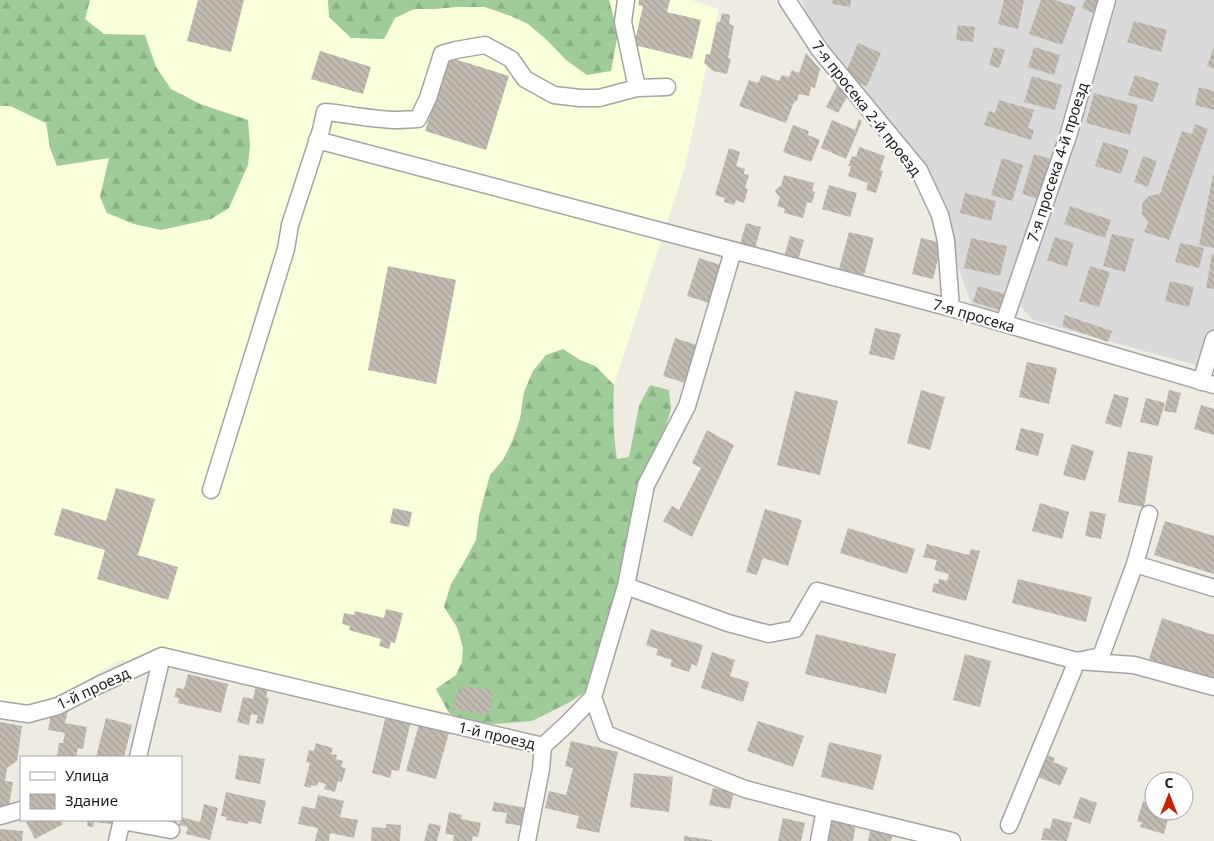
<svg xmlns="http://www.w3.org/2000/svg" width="1214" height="841" font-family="'Noto Sans',sans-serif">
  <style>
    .residential { fill: #dbdada }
    .education { fill: #f9fedb }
    .forest { fill: url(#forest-firs) }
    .building { fill: url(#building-back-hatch) }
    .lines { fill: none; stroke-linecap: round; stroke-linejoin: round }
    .minor-casing { stroke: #a4a4a4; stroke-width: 19 }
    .minor { stroke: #fff; stroke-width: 16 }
    .labels { text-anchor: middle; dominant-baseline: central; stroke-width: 4.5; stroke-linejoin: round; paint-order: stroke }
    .street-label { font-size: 15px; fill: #1d1d1d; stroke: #fff }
  </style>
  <defs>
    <pattern id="forest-firs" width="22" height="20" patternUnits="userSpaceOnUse" patternTransform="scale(1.25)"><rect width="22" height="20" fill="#9fcc98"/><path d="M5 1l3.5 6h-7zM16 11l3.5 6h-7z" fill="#88af83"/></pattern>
    <pattern id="building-back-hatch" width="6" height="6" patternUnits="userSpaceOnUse" patternTransform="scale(1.25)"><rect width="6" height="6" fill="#c2bbb2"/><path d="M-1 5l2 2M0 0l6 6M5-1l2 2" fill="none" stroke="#a6a099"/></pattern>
  </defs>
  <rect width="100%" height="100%" fill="#eeece2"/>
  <path class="residential" d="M802,0H1101L1084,50L1053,165L1002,313L972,305L952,251L944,208L814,36Z
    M1117,0H1214V370L1035,321L1016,302L1039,247L1076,137Z"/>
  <path class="education" d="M0,0H691L719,9L685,167L614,385L595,366L580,360L563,349L533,371L524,392L520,419L512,442L503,460L490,475L479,516L476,540L462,566L451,584L444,606L457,627L463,647L462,662L456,675L436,689L449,713L181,660L117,661L50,704L0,709Z"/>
  <path class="forest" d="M0,0H90L85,19L104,34L145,35L156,67L171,89L200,104L248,120L250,145L248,165L229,208L211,219L161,230L134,224L107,213L100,197L109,158L57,166L50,148L46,123L10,106H0Z
    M328,0H609L618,33L611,71L587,75L566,60L547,40L528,24L511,16L485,7H457L435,9H414L395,18L384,39L351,38L329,17Z
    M563,349L580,360L595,366L614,385C613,410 613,435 617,459L629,457L639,406L650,385L669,390L671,409L655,463L597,684L570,702L532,721L494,724L468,722L449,713L436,689L456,675L462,662L463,647L457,627L444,607L451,584L462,566L476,540L479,516L490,475L503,460L512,442L520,419L524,392L533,371L546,355Z"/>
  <path class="building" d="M198,0H244L231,52L187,41Z
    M639,0H670L667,12L701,20L692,59L634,45L643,6L638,5Z
    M833,0H851L850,7L832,4Z
    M1004,0H1024L1018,29L998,24Z
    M1041,0H1055L1076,7L1062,45L1029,34Z
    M1085,0H1099L1093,13L1082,8Z
    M722,13L730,15L729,24L734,26L728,58L731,59L727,74L713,71L704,63L706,54L710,55L717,22H720Z
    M1134,21L1167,30L1161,52L1127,42Z
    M958,25L975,27L973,42L956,40Z
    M858,43L881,53L867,86L844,77Z
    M994,47L1005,50L999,68L989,65Z
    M1034,47L1060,55L1054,75L1028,67Z
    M1214,47V69L1207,66Z
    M320,51L371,67L363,94L311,79Z
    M806,53L820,69L815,88L811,87L809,96L799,94L797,101L794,102L786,123L739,106L749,80L758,83L762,75L779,81L782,75L789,77L792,70L799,73Z
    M448,57L509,76L486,150L425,131Z
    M1135,75L1159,83L1153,102L1128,95Z
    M1032,76L1062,85L1055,110L1024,102Z
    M837,86L847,97L838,113L826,107Z
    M1199,87L1214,91V110L1195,105Z
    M1094,93L1138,105L1130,135L1086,123Z
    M999,100L1034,110L1028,128L1034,130L1031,140L984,125L989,111L995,113Z
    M859,119L862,121L846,159L821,148L832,120L855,130Z
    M1195,124L1208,129L1169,240L1144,232L1148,223L1142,214V204L1147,197L1152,195L1160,194L1182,131L1192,134Z
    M793,125L809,131L808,135L820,140L811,162L783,152Z
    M1103,142L1129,150L1121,174L1095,166Z
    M859,147L885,156L880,170L883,171L876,193L866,190L868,183L848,176L851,166H848L852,156L856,157Z
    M729,148L740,152L736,166L745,169L744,174L749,175L745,188L748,189L744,203L736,200L734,205L724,202L725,198L715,195Z
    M1034,154L1051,159L1039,199L1022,194Z
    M1143,156L1157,161L1148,187L1134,182Z
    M1002,158L1023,165L1012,201L991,195Z
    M784,175L814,183L812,191L815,192L812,203L807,202L803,218L784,213L785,209L777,206L780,197L775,192L776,189L781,186Z
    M1213,175H1214V248L1199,245Z
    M829,185L857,193L850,217L822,209Z
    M965,193L996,201L991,221L960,213Z
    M1070,206L1111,220L1105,238L1064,224Z
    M746,223L761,227L754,252L740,245Z
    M849,232L874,238L864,275L839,269Z
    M1112,234L1134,239L1125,272L1103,266Z
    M790,236L804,240L797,264L783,260Z
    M1055,237L1074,243L1067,267L1047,260Z
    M921,238L942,243L933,279L912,274Z
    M971,238L1007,246L1000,276L964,268Z
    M1180,243L1204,248L1199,268L1175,262Z
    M1212,254H1214V289L1206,288Z
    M699,258L724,266L713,304L687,296Z
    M388,266L456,280L436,384L368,370Z
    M1090,266L1110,272L1099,307L1079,301Z
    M1170,281L1194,287L1189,307L1165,301Z
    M978,286L1005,294L999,310L973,302Z
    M1065,315L1112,331L1108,342L1062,326Z
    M875,328L901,334L894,360L869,354Z
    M675,338L700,346L689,384L663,376Z
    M1027,362L1057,368L1049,404L1019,397Z
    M921,390L945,397L930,450L907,443Z
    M1169,390L1181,393L1176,413L1164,411Z
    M795,391L838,401L820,475L777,465Z
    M1114,394L1129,398L1121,428L1105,423Z
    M1146,398L1165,403L1158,426L1140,422Z
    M1201,405L1214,409V435L1194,429Z
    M1021,428L1044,434L1038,456L1015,450Z
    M707,430L734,445L692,537L663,521L672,506L679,510L701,468L692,463Z
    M1072,444L1094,451L1085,481L1063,475Z
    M1128,451L1153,456L1144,507L1118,502Z
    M116,488L155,499L138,555L178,567L168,600L97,579L105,550L54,535L62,508L106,521Z
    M1040,503L1069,512L1062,539L1032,531Z
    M393,508L412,512L409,527L390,523Z
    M765,509L802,520L788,566L763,558L757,575L746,572Z
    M1090,511L1106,514L1101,539L1085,536Z
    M1165,521L1214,536V574L1154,555Z
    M848,528L915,549L907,574L840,553Z
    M927,544L969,555L971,549L980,551L966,601L932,592L934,583L938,584L939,579L947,581L949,574L934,570L937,560L923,557Z
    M1018,579L1092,597L1086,622L1012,603Z
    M386,609L403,613L395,643L391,642L389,649L379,646L381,639L349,630L350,626L342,624L344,613L354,615L355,611L384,618Z
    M1162,618L1214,635V680L1149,659Z
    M651,629L703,645L697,666L692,664L689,672L670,666L672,660L656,655L658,649L646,645Z
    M816,634L896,654L886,694L805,674Z
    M712,652L735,660L730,676L749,682L743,702L701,688Z
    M965,654L991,661L980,707L953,700Z
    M188,674L228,684L221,713L178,703L179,698L174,697L177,688L184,689Z
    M256,686L268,689L266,697L269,698L263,724L256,723L258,715L251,714L249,725L237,722L243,697L253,699Z
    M462,686L493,691L489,715L453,709L456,692H461Z
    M68,710L65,723L87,727L83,749L78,748L76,757H57L59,743H63L65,733L48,730L51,714Z
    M386,715L411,721L399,771L392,770L390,778L372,773Z
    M106,718L132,725L124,757H96Z
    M420,721L450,729L436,779L406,771Z
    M758,721L804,736L793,767L747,751Z
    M0,722L22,726L17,761L7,768L5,781L13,782L8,812L0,811Z
    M571,741L618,752L599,833L576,828L579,816L545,808L549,791L566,795L573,768L565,766Z
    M829,742L882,755L873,790L821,777Z
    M316,743L333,748L331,754L337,755L336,759L343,761L341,767L346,768L342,782L338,781L335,792L324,789L326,784L318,782L317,786L311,785V788L304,786L310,763L306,762L309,750L314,751Z
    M1044,754L1055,758L1053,762L1068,768L1060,786L1036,776Z
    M239,755L265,759L260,784L235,779Z
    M634,773L673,777L669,812L630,807Z
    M713,788L734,792L730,809L709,805Z
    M226,792L266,801L261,824L249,821L248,824L226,820L227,817L221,816Z
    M318,795L344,801L340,817L358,820L354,838L330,833L329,841H315L318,828L298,824L302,806L315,809Z
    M1080,797L1097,803L1090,824L1073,818Z
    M1143,801L1154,804V811H1170L1164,834L1140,827L1142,823L1137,821Z
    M494,802L526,808L522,826L505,823L507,813L492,811Z
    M204,804L218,808L210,840L186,834L188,827L179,825L181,817L200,822Z
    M449,812L462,815L461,819L481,823L478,837L473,836L472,841H453L454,835L445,834Z
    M783,818L805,823L801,841H778Z
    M1053,818L1072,823L1067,841L1041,840L1044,828L1050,829Z
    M831,819L856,823L853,841H828Z
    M30,820H61L63,824L35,839L26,822Z
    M88,820H112V824L94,822L93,827L87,826Z
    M429,823L441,826L437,841H424Z
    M386,824L401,825L400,841H371L372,827L386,828Z
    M871,827L893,833L891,841H868Z
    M0,829L23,831L22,841H0Z
    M684,836L712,840V841H684Z"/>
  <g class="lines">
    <defs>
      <path id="minor" d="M626,0L623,22L637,88
        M787,0L819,49L919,170L940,215L946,241L951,308
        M317,140L951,308L1214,385
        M1004,323L1069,133L1107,0
        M1201,382L1214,339
        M211,490L286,249L290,225L321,130L325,112C349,114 373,120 398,120C404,120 411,119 418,119L428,98L442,54L456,50L485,45L511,59L525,79L554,95L580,98H599L637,88L667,87
        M1149,514L1135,564L1214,588
        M626,586L728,623L769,634L795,629L817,591L1077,661L1134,665L1214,687
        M593,697L626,586L646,485L687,406L733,251
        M0,710L28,714L58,706L101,684L162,656L543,746L567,724L593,697L606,734L745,789L825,810L952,841
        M138,757L162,656
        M0,816L21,810
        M122,821L171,830
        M1009,825L1077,661L1101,656L1135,564
        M117,841L122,820
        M527,841L541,769L543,746
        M819,841L825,810"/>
    </defs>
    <use href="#minor" class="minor-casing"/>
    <use href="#minor" class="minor"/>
  </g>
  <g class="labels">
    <g class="street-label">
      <text transform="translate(867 108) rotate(52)">7-я просека 2-й проезд</text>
      <text transform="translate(1057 162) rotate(-72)">7-я просека 4-й проезд</text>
      <text transform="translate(974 315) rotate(16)">7-я просека</text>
      <text transform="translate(93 688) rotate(-25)">1-й проезд</text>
      <text transform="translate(497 735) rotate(13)">1-й проезд</text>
    </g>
  </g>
  <rect x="20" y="756" width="162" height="65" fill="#ffffff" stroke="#a5a5a5"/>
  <rect x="30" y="772" width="25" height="8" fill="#ffffff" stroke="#a5a5a5"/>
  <text x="65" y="781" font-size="15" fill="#1d1d1d">Улица</text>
  <rect x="30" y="794" width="25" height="15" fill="url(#building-back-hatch)" stroke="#a5a5a5"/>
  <text x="65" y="806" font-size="15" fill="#1d1d1d">Здание</text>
  <g transform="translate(1169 796)"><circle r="24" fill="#ffffff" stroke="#a5a5a5"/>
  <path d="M0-4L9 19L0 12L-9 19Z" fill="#c52204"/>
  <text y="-8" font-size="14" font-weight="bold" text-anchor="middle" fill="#1d1d1d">С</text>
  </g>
</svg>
